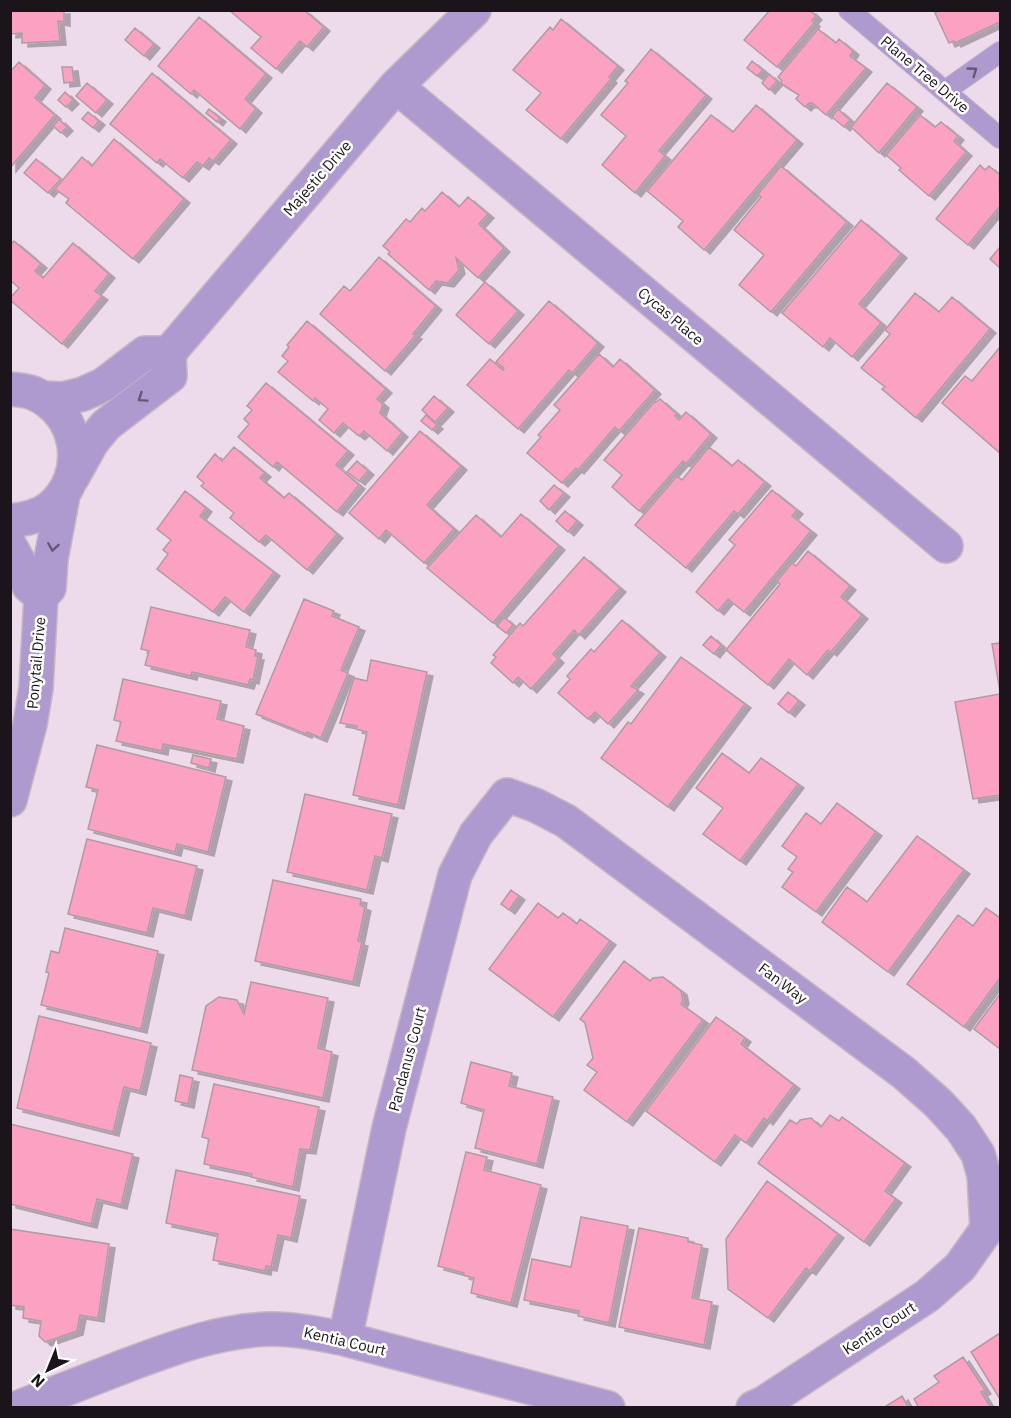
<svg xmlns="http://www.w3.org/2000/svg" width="1011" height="1418" font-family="'IBM Plex Sans',sans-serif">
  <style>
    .building { fill: #fba2c2; stroke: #b29aa2; stroke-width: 1.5; filter: url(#shadow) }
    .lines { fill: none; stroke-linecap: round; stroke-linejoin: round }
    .lane-casing { stroke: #c7b7c6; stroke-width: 22 }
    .street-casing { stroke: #c7b7c6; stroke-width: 36 }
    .lane { stroke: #ae9ace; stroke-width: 20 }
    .street { stroke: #ae9ace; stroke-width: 33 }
    .oneway { stroke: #645874 }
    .labels { text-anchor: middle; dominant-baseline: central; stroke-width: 5; stroke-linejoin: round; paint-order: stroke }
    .street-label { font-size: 15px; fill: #1b151b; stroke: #fff }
  </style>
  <defs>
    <filter id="shadow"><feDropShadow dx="6" dy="4" stdDeviation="0" flood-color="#0004"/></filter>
  </defs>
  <rect width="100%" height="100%" fill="#eddaeb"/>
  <path class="building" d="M10,10H64V22L58,21L60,41L22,43V33L10,34Z
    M229,10H304L324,27L307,47L300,41L276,69L251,48L261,37Z
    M770,10H810L816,16L812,20L814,23L777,67L744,40Z
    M940,10H999L1000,22L955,43L954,41L949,43L935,13Z
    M199,17L266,74L245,99L256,109L240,129L194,90L191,94L158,66Z
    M561,19L618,66L609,77L611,79L561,139L526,110L541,93L513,70L550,27L553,30Z
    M135,28L154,44L144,56L125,40Z
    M818,29L836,43L839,39L853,51L850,56L866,68L826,115L812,103L810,104L809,103L805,107L796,99L799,95L780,83L782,81L778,77Z
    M651,49L706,95L659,151L665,156L635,193L602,165L626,136L601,115L628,83L625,81Z
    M752,61L763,70L757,76L747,68Z
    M19,62L45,85L35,98L55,115L10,168V72Z
    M62,67H72L74,82L64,83Z
    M152,73L231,140L213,161L209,158L203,166L197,162L183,178L160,159L157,163L110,124Z
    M769,74L777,81L769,90L762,83Z
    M87,83L107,100L96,113L76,96Z
    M887,83L917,107L879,153L851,127Z
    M65,92L73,100L66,107L58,100Z
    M756,105L797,140L704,250L678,227L683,221L647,191L711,115L733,132Z
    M209,109L220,118L217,122L206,113Z
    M838,109L850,120L844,127L832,117Z
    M88,112L99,121L93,128L82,119Z
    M920,115L935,127L941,122L958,136L954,141L966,152L929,196L899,170L901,168L886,155Z
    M59,119L67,127L61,133L53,126Z
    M114,139L184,199L133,259L66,203L69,199L55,189L82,157L92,166Z
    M36,159L61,179L48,193L24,173Z
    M980,165L985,170L989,166L1000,175L999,181L1000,206L968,245L936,219Z
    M781,166L847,222L771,312L739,285L764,255L734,230L761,197L758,194Z
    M442,192L459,207L468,197L488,214L479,224L504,248L478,278L456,258L459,270L448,283L436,281L429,290L388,254L390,252L383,246L406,219L410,222L422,208L425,211Z
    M861,220L901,254L859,304L881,323L852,357L830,338L823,347L782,313Z
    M14,241L41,264L35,271L43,278L73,243L109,274L95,291L102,296L62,344L10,300V298L19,288L10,280V245Z
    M1000,247V268L990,259Z
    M379,257L436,306L413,334L416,335L385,371L320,314L344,286L350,291Z
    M485,282L518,311L489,344L456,315Z
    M915,293L939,312L952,297L990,329L916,418L882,389L885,387L861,368L890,334L885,330Z
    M549,301L598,343L572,373L569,370L518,429L467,385L490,359L503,370L504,368L496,362Z
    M307,321L386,389L377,399L383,404L380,413L402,433L387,451L364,431L359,436L343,423L334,433L319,420L328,409L315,398L313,401L278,372L288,361L282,356L289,347L287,345Z
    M1000,347V453L942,403L965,376L972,381Z
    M599,354L613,367L620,359L655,390L619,431L615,427L578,470L576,468L562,483L527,453L541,437L538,435L560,410L554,405Z
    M266,383L348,451L336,465L359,485L337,512L277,462L273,467L238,437L249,424L244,419L252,410L247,406Z
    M434,396L448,408L435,422L422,410Z
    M660,399L677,414L675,416L679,420L686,412L711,434L686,464L683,461L639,511L612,487L622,475L604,460L655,401L656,402Z
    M426,415L437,425L432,430L421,421Z
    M420,431L461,466L427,505L454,529L424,563L386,530L379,539L349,513Z
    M234,447L265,473L260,478L284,498L289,493L337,534L307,570L266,535L259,542L230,518L234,513L201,486L204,483L197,477L215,454L222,461Z
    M709,447L732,466L738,460L765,482L738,514L734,511L686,568L635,525L677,476L682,480Z
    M357,461L368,471L359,481L347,472Z
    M554,485L564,493L549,510L540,501Z
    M772,490L797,510L792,516L811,531L744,612L728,599L718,611L696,592L735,545L729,540Z
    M185,491L206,508L200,516L274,572L244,612L225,597L213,612L157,569L168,554L163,550L171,540L157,529Z
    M565,511L577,521L568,532L556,521Z
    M521,514L559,546L493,623L427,568L476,515L501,537Z
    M808,551L850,586L841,597L862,615L831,652L828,650L807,675L789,659L768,685L726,650L780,584L777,581L792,563L796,566Z
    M584,557L620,588L579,635L574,630L553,654L558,659L531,689L518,677L513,683L491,663L496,657L493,655L520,623L523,626Z
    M304,599L334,611L332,616L359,627L341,670L348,673L321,738L307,732L306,734L256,714Z
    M151,607L250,630L246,647L256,650L255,656H258L253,680L250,679L248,685L192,672L191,676L145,665L149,651L141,649Z
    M504,617L513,625L506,633L497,626Z
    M622,620L660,653L631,686L638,690L608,724L595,712L588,719L558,693L570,679L567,676L591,649L594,652Z
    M711,636L721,645L714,654L703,645Z
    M1000,643V692L992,644Z
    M681,657L745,704L668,807L601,758L628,722L631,724Z
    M371,660L427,672L398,805L353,795L367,732L356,729L357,726L340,723L354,678L367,681Z
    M123,679L221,701L217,719L244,726L237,759L163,744L162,751L116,741L121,722L114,720Z
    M788,692L799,701L789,713L778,704Z
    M1000,694V795L973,799L955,702Z
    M97,745L226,777L208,852L177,844L175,852L88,829L98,790L86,787Z
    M722,753L749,773L761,758L798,784L740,861L703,834L723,808L696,788Z
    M193,755L211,759L209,768L191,763Z
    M305,794L392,814L382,858L375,856L367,890L287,872Z
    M837,803L876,832L816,912L782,887L793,872L788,869L797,857L782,846L806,813L821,824Z
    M917,836L964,870L888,972L822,922L847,887L867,902Z
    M87,839L197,866L185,916L153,908L147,933L68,914Z
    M273,880L361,899L360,905L365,907L358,941L362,942L353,982L255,961Z
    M511,890L519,896L509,910L501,904Z
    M538,903L558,918L563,913L577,924L580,919L610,941L553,1017L489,969Z
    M986,908L1000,918V978L964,1027L907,984L958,915L973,926Z
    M65,928L158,951L141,1029L41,1005L49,973L46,972L51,951L59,953Z
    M624,961L650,981L653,978L663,977L681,991L683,1000L681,1004L703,1020L627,1122L584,1090L597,1072L587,1065L593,1058L585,1023L580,1019Z
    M251,982L328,998L318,1048L332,1052L323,1098L192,1070L206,1006L219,997L237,1000L244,1014Z
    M1000,994V1049L974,1029Z
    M39,1016L151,1043L140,1091L124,1087L113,1132L17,1108Z
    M716,1017L745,1038L741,1044L794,1085L767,1121L764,1118L746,1143L735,1135L715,1162L646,1111Z
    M471,1062L512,1073L509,1086L553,1097L537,1164L475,1148L484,1110L461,1103Z
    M180,1075L193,1078L188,1104L175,1101Z
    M214,1084L319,1107L310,1150L300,1149L293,1187L251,1177L252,1174L204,1164L209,1139L202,1137Z
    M830,1115L839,1121L842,1117L905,1163L885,1191L896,1199L864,1242L758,1163L790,1120L797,1124L800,1120L811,1118L821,1127Z
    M10,1124L133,1154L121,1205L97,1199L91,1224L10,1204Z
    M466,1152L487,1157L484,1170L541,1185L511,1303L471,1293L474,1278L463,1275L464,1273L438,1266Z
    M176,1170L300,1196L291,1238L278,1235L271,1267L266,1266L265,1271L213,1260L218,1234L166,1223Z
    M767,1181L838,1234L810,1271L806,1268L768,1318L728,1289L726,1239Z
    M581,1217L628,1226L609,1323L578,1316L579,1311L524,1300L532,1259L571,1267Z
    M639,1228L688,1238V1242L702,1245L692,1298L712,1302L704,1345L619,1327Z
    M10,1229L109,1244L98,1318L80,1315L77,1331L45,1342L39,1336L41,1321L23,1318L24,1307L10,1305Z
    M1000,1333V1399L971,1352Z
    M963,1357L985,1390L981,1392L991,1408H919L914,1399L939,1382L934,1376Z
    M902,1396L909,1408H883Z"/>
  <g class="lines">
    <defs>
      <path id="lane" d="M849,10L1000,138
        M945,91L1000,52"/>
      <path id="street" d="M396,86L946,546
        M10,389C18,390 26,390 33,393C81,413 89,476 50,508C38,517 25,519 10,521
        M44,398L63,399L83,394L103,385L145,353H169
        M72,478L92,442L106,425L170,376L169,353L396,86L474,10
        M10,546L21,566L29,586L41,596
        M10,800L30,724L36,688L41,596L49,588L51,559L63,495
        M345,1339L389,1128L455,875L476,834L507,795L535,805L566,821L904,1073L938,1103L961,1128L978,1154L984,1175L987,1229L960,1267L927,1296L764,1403L753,1408
        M17,1408C53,1394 89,1380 125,1366C173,1348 220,1330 272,1329C297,1329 320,1334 345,1339L608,1408"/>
    </defs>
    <use href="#lane" class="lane-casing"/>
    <use href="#street" class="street-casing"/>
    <use href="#lane" class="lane"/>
    <use href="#street" class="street"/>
  </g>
  <defs><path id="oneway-chevron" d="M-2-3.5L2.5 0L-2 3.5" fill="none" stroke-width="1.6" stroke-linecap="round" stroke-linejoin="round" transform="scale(1.5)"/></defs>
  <g class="oneway">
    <use href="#oneway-chevron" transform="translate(973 71) rotate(-36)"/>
    <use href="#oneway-chevron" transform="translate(142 398) rotate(146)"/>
    <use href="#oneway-chevron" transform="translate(53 547) rotate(99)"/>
  </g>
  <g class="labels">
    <g class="street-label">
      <text transform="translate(925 74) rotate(40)">Plane Tree Drive</text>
      <text transform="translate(317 178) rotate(-49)">Majestic Drive</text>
      <text transform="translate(671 316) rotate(40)">Cycas Place</text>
      <text transform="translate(36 663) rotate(-85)">Ponytail Drive</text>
      <text transform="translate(783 983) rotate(37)">Fan Way</text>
      <text transform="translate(407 1059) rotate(-75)">Pandanus Court</text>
      <text transform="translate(879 1328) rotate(-33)">Kentia Court</text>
      <text transform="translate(345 1341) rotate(13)">Kentia Court</text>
    </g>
  </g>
  <rect width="1011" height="1418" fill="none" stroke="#1b151b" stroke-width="24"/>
  <g transform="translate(48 1370) rotate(223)" stroke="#ffffff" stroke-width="4.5" paint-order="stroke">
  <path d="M0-4.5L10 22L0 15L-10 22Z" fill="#1b151b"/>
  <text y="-9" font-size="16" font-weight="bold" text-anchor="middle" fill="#1b151b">N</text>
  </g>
</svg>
